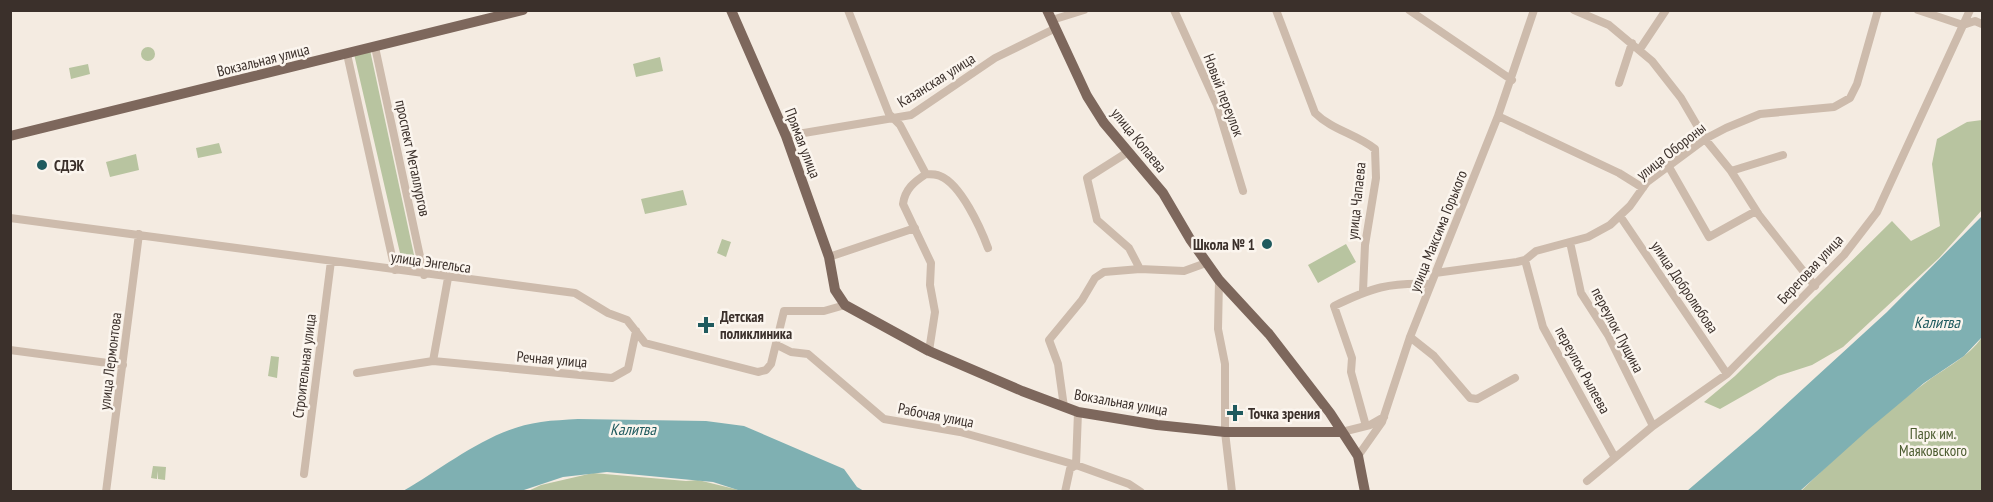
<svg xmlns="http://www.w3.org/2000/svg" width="1993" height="502" font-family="'PT Sans Narrow',sans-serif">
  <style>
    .green { fill: #b8c4a0 }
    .water { fill: #7fb0b2 }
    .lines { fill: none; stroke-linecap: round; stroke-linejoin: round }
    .minor { stroke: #cdbbac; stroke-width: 8 }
    .major { stroke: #7d675c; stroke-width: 10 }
    .poi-dot { fill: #1f5a5e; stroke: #fbf5ee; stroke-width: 2 }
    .labels { text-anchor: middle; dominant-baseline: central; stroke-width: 5; stroke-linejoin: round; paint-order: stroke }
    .street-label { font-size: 15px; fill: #3b302b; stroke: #fbf5ee }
    .poi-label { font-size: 15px; font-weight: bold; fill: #3b302b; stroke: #fbf5ee; text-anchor: start }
    .park-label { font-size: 15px; fill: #4a5a2e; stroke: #fbf5ee }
    .water-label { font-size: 16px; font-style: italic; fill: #1f5a5e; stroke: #fbf5ee }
  </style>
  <rect width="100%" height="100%" fill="#f4ebe1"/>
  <path class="green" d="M141 54a7 7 0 1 1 14 0a7 7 0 1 1-14 0Z
    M370,50L417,269L403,266L354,54Z
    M660,57L663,71L636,77L633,64Z
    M88,64L90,74L71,79L69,68Z
    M1982,120V210L1939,258L1843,347L1812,365L1778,376L1720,409L1704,402L1735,376L1892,221L1911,241L1940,226L1932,164L1937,139L1967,122Z
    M219,143L222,153L198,158L196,148Z
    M136,154L139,170L110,177L106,162Z
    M683,190L687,205L645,214L641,199Z
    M722,239L731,242L726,257L717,253Z
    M1346,244L1356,262L1318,283L1308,265Z
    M1982,337V491L1800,492C1839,454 1881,415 1925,383C1943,369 1969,357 1982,337Z
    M271,356L279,357L277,378L268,376Z
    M153,466L166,467L165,480L158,479V471L157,479L151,478Z
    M593,473L686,481L698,480L743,491L526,492L541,485Z"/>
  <path class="water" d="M1982,216V337L1964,356L1924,383L1869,429L1800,491H1687L1757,431L1887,312Z
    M578,419L706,421L744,426L844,469L857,487L864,491H741L713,482L607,472L563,477L521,491H403C447,466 489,429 541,422C553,420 566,420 578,419Z"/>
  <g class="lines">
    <path class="minor" d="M848,10L889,114L900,125L926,174
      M1174,10L1217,105L1243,191
      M1276,10L1315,113C1332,130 1356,134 1375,149L1376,178L1365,245L1363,291
      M1409,10L1512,80
      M1574,10L1609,25L1652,61L1681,98L1705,139L1731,171L1759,215L1815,286
      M1918,10L1963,25L1975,21L1982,24
      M1052,20L1084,10
      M375,47L424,275
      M1640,49L1666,10
      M347,54L395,270
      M1619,83L1632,43
      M1498,116L1619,173L1643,188
      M786,136L911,115L995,58L1056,28
      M1128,152L1087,178L1097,220L1129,248L1140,269
      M1669,167L1709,237L1756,211
      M1731,171L1783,155
      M926,174C914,182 905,189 903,204L931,263L930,285L935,312L929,351
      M926,174C930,174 936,174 940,176C961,184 981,229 988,248
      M1620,216L1727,374
      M10,218L575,293L608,313L627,320L645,343L758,372L766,370L771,364L784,311H824L845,305
      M1570,242L1581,293L1608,335L1653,426
      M829,257L915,228
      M1525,260L1543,327L1614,456
      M1435,273L1517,262L1525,260L1536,251L1588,237L1610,225L1630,206L1647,182L1705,139L1726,128L1760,114L1834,107L1850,98L1857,84L1878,10
      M1219,280L1218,329L1225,364V432L1232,492
      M1410,337L1434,356L1470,398L1477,399L1515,378
      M777,345L791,352L808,354L884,419L960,432L1000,443L1076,465L1129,484L1141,492
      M10,350L123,365
      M433,361L448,278
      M357,373L433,361L612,378L628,369L636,331
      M1064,407L1058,364L1049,340L1082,300L1095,278L1104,272L1140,269L1184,271L1206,263
      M1366,426L1351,372L1352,358L1334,306C1371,288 1389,282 1431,284
      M1342,432L1370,425L1384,417
      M1358,456L1382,422L1410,337L1498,116L1534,10
      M304,474L331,261
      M1587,481L1653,426L1727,374L1844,255L1877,212L1970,10
      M106,492L139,234
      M1065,492L1070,469L1076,465L1078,412"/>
    <path class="major" d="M731,10L786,136L829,257L835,290L845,305L929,351L1022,391L1078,412L1157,425L1225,432H1342
      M1047,10L1087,96L1104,123L1163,193L1190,239L1219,280L1269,334L1330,413L1358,456L1365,492
      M10,136L523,10"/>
  </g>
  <g class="poi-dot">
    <circle cx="42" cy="165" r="6"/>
    <circle cx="1267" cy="244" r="6"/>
    <path d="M703 316h6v6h6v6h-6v6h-6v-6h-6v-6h6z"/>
    <path d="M1232 404h6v6h6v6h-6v6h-6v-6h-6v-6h6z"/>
  </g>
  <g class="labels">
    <g class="street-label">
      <text transform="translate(263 60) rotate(-14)">Вокзальная улица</text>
      <text transform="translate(936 80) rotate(-32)">Казанская улица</text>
      <text transform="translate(1224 95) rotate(69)">Новый переулок</text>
      <text transform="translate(1139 140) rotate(51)">улица Копаева</text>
      <text transform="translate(803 143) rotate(69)">Прямая улица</text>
      <text transform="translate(1671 151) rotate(-38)">улица Обороны</text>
      <text transform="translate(413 158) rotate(78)">проспект Металлургов</text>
      <text transform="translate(1356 201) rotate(-84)">улица Чапаева</text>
      <text transform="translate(1438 231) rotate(-68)">улица Максима Горького</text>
      <text transform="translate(431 262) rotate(8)">улица Энгельса</text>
      <text transform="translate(1810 269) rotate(-47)">Береговая улица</text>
      <text transform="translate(1685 287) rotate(56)">улица Добролюбова</text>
      <text transform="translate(1618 330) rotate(62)">переулок Пущина</text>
      <text transform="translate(552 359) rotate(5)">Речная улица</text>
      <text transform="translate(110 361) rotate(-83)">улица Лермонтова</text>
      <text transform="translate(304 366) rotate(-83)">Строительная улица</text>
      <text transform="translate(1583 370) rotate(61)">переулок Рылеева</text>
      <text transform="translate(1121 402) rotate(10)">Вокзальная улица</text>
      <text transform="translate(936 415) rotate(11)">Рабочая улица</text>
    </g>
    <g class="poi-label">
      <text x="54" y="165">СДЭК</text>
      <text x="1255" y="244" text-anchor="end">Школа № 1</text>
      <text x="720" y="316">Детская<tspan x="720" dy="17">поликлиника</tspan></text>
      <text x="1248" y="413">Точка зрения</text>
    </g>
    <g class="park-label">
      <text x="1933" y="433">Парк им.<tspan x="1933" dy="17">Маяковского</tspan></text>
    </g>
    <g class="water-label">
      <text x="1937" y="322">Калитва</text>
      <text x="633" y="429">Калитва</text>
    </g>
  </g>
  <rect width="1993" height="502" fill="none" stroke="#3b302b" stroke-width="24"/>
</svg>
